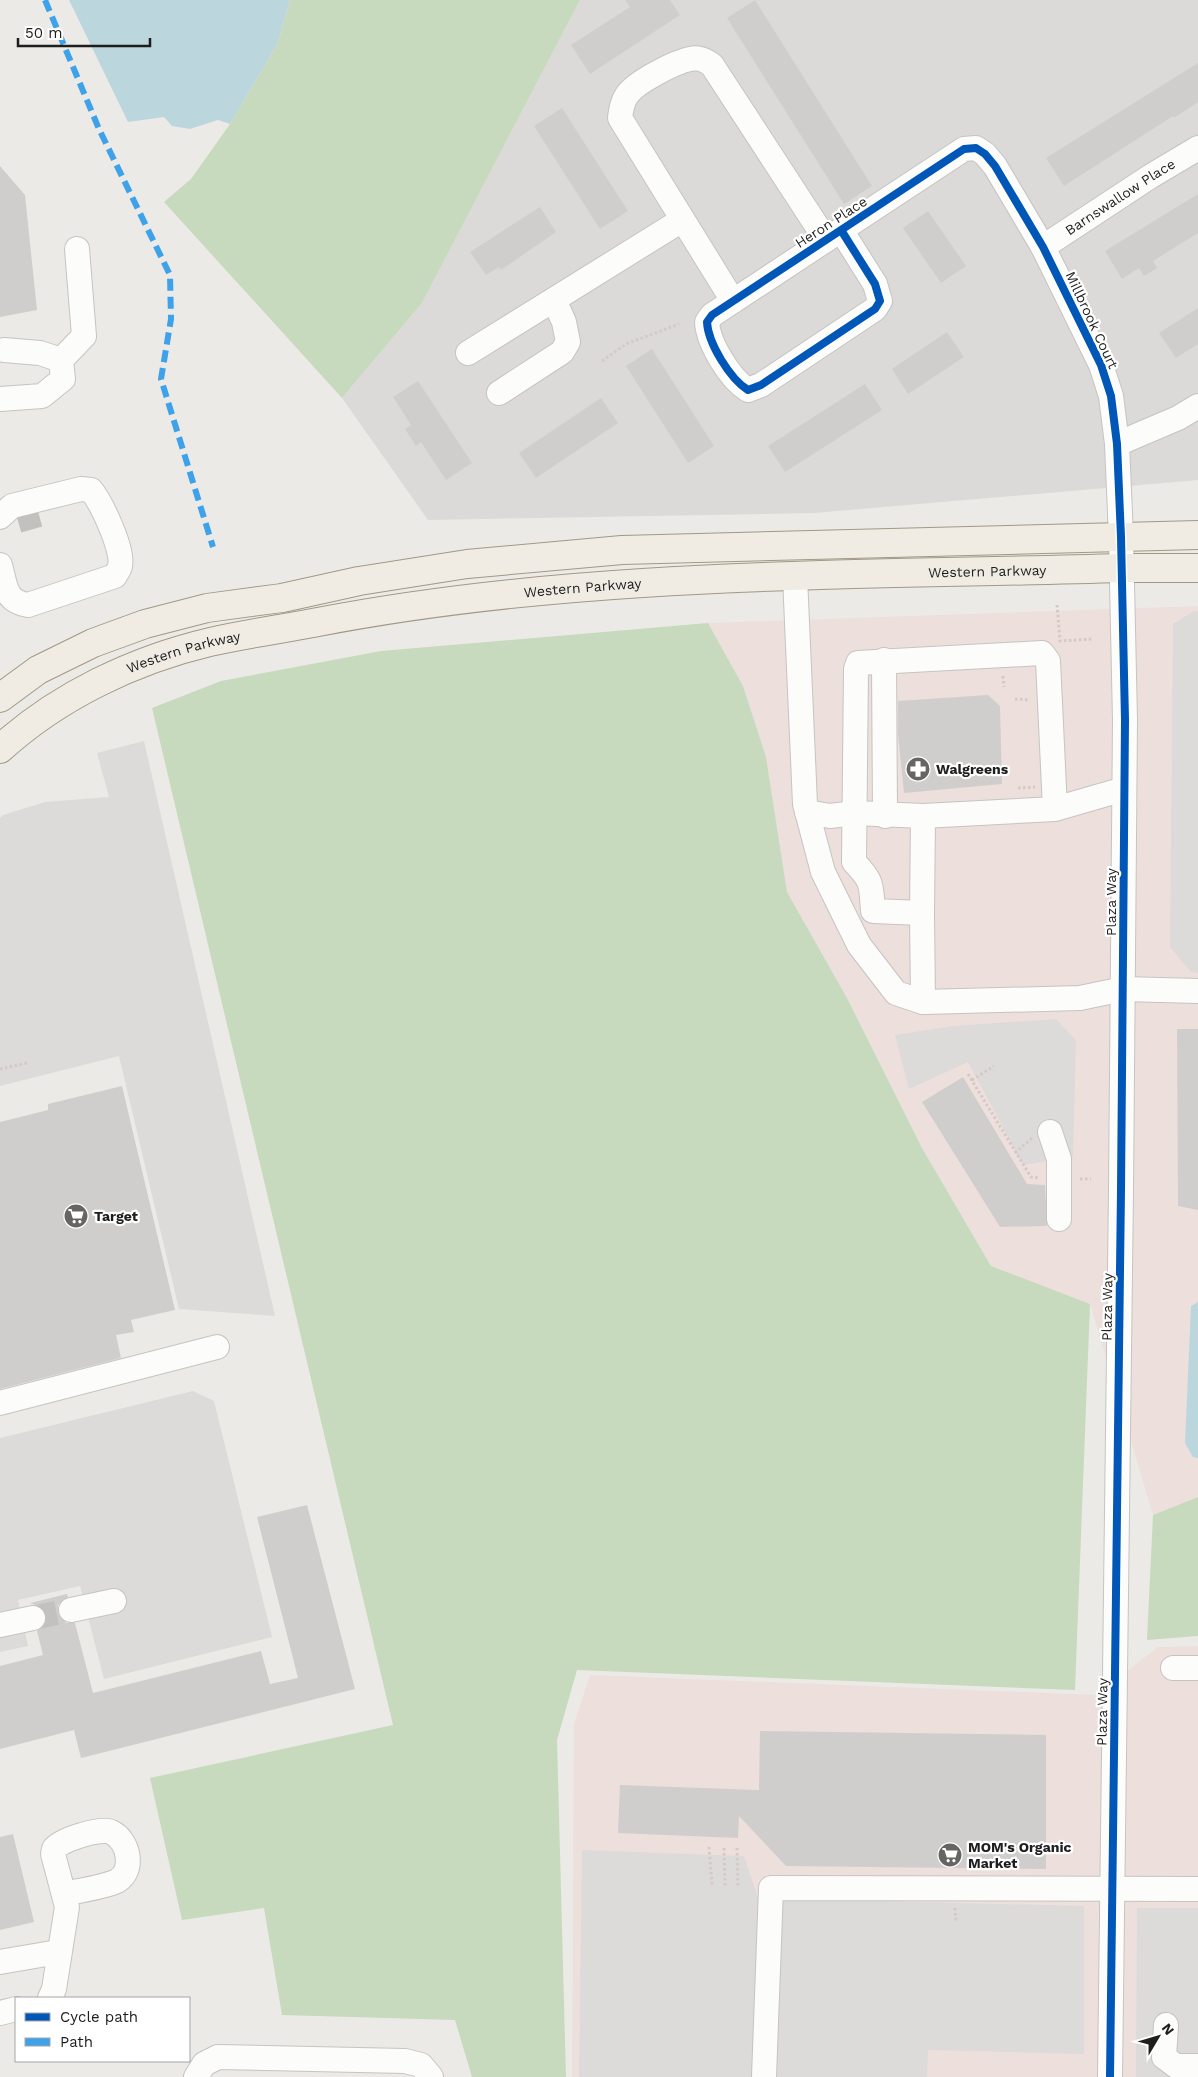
<svg xmlns="http://www.w3.org/2000/svg" width="1198" height="2077" font-family="'Work Sans',sans-serif">
  <style>
    .residential { fill: #dbdad8 }
    .commercial { fill: #eddfdc }
    .forest { fill: #c7dabd }
    .parking { fill: #dcdbda }
    .water { fill: #bcd6de }
    .building { fill: #d0cecc }
    .lines { fill: none; stroke-linecap: round; stroke-linejoin: round }
    .minor-tunnel { stroke: #c3c1be; stroke-width: 24; stroke-dasharray: 24 12; stroke-linecap: butt }
    .minor-casing { stroke: #c5c4c2; stroke-width: 26 }
    .major-casing { stroke: #a19984; stroke-width: 30 }
    .path { stroke: #d5c9c7; stroke-width: 3; stroke-dasharray: 2.5 2.5; stroke-linecap: butt }
    .minor { stroke: #fcfcfb; stroke-width: 24 }
    .major { stroke: #f0ece4; stroke-width: 28 }
    .quiet { stroke: #3da2ea; stroke-width: 6; stroke-dasharray: 12 6; stroke-linecap: butt }
    .cycleway-casing { stroke: #fff; stroke-width: 11 }
    .cycleway { stroke: #0057b8; stroke-width: 8 }
    .labels { text-anchor: middle; dominant-baseline: central; stroke-width: 4.5; stroke-linejoin: round; paint-order: stroke }
    .street-label { font-size: 14px; fill: #1e1e1e; stroke: #fff }
    .poi-label { font-size: 14px; font-weight: bold; fill: #1e1e1e; stroke: #fff; text-anchor: start }
  </style>
  <rect width="100%" height="100%" fill="#eceae6"/>
  <path class="residential" d="M580,0H1198V480L814,513L428,520L342,398L422,303Z"/>
  <path class="commercial" d="M1198,606V1497L1153,1515L1090,1304L991,1266L922,1148L847,998L787,892L766,757L743,686L708,623Z
    M1198,1646V2077H572L574,1724L590,1675L1096,1695L1158,1647Z"/>
  <path class="forest" d="M290,0H580L422,303L342,398L164,202L191,179L230,124L277,45Z
    M708,623L743,686L766,757L787,892L847,998L922,1148L991,1266L1090,1304L1075,1690L577,1670L557,1740L566,2077H472L455,2020L282,2015L264,1908L182,1920L150,1778L393,1725L152,708L221,681L381,651Z
    M1198,1497V1636L1147,1640L1153,1515Z"/>
  <path class="parking" d="M1194,611H1198V973L1191,972L1170,947L1173,624Z
    M144,741L275,1316L179,1309L119,1056L0,1086V818L3,815L45,802L109,797L97,753Z
    M1056,1019L1076,1040L1073,1157L1023,1165L968,1062L909,1089L895,1035L954,1026Z
    M193,1391L214,1401L272,1637L104,1679L80,1586L18,1600L28,1646L0,1652V1438Z
    M582,1850L744,1856L758,1898L1084,1906V2054L928,2050L927,2077H579Z
    M1137,1908H1198V2077H1136Z"/>
  <path class="water" d="M69,0H290L277,45L230,124L218,120L190,129L172,126L164,117L128,122Z
    M1198,1302V1458L1193,1457L1185,1443L1191,1306Z"/>
  <path class="building" d="M625,0H670L680,15L590,74L571,45L630,7Z
    M755,0L872,186L844,204L727,18Z
    M1198,63V102L1174,118L1173,116L1064,186L1046,158Z
    M562,108L628,211L600,229L534,126Z
    M0,166L25,195L37,310L0,317Z
    M1198,194V233L1153,261L1157,268L1144,276L1139,268L1122,279L1105,251Z
    M540,207L556,232L501,270L499,267L486,275L470,252Z
    M928,211L966,266L941,283L903,228Z
    M1198,308V344L1176,358L1159,333Z
    M947,332L964,357L908,394L892,369Z
    M652,349L714,446L688,463L626,366Z
    M418,381L472,463L446,480L421,442L416,446L405,429L411,425L393,397Z
    M865,384L882,410L785,472L768,446Z
    M601,398L618,423L536,478L519,453Z
    M988,695L1000,706L1002,784L904,793L898,734V701Z
    M1177,1029H1198V1210L1178,1206Z
    M963,1077L1027,1184L1045,1185L1047,1226L1000,1227L922,1102Z
    M122,1086L175,1310L131,1320L134,1332L116,1335L121,1358L0,1389V1122L48,1110V1104Z
    M307,1505L355,1689L81,1758L74,1730L0,1749V1666L43,1655L37,1631L46,1623V1615L43,1608L30,1603L67,1594L68,1597L58,1605V1613L66,1623H75L93,1693L261,1651L270,1684L298,1678L257,1517Z
    M760,1731L1046,1735V1869L786,1866L739,1816L738,1838L618,1833L620,1785L759,1790Z
    M13,1834L34,1922L0,1930V1837Z"/>
  <g class="lines">
    <path class="minor-tunnel" d="M18,521L39,515
      M33,1618L71,1610"/>
    <defs>
      <g id="minor">
        <path d="M841,230L875,284L880,301L875,309L761,385L748,390C730,379 708,343 707,322L712,315L964,149L976,148L985,154L995,166L1043,247L1101,365L1111,396L1117,444L1121,537L1125,720L1121,1190L1110,2077"/>
        <path id="s1" d="M1043,247L1151,176L1198,148"/>
        <path d="M733,301L620,118C621,110 622,102 627,95C636,82 675,62 690,59C699,57 705,60 712,65L826,240"/>
        <path d="M4,350L40,353L61,360"/>
        <path d="M468,353L682,220"/>
        <path d="M499,393L562,352L568,342L564,322L554,300"/>
        <path d="M0,399L42,396L63,379L61,360L84,336L77,249"/>
        <path d="M1117,444L1178,418L1198,406"/>
        <path d="M0,517L12,506L81,489L91,490C101,502 124,550 120,566C120,569 116,573 115,576L28,605C4,601 6,586 0,565"/>
        <path d="M795,577L805,804L823,872L859,945L896,993L923,1002L1080,998L1123,989L1198,991"/>
        <path d="M884,660L885,816"/>
        <path d="M1055,809L923,816L922,913L873,911C871,884 873,882 854,862L856,669L858,663L1042,653L1048,661L1055,809L1124,789"/>
        <path d="M807,812L830,816L855,813L923,816"/>
        <path d="M922,913L923,1002"/>
        <path d="M1050,1132L1059,1159V1219"/>
        <path d="M0,1403L217,1347"/>
        <path d="M71,1610L114,1601"/>
        <path d="M0,1625L33,1618"/>
        <path d="M1173,1668H1198"/>
        <path d="M0,1962L58,1952"/>
        <path d="M50,1998L54,1989L67,1907L53,1854L54,1849C60,1840 101,1827 111,1832C129,1840 135,1871 117,1881C102,1888 80,1890 64,1894"/>
        <path d="M0,2013L16,2009"/>
        <path d="M1166,2025L1164,2057L1176,2066H1198"/>
        <path d="M196,2077L204,2064L218,2057L405,2061L421,2065L431,2077"/>
        <path d="M764,2077L771,1888L1198,1889"/>
      </g>
      <g id="major">
        <path d="M0,698L38,670L93,643L145,624L207,608L282,598L359,581L467,564L622,550L1198,535"/>
        <path id="s2" d="M0,749C58,696 134,660 210,642C245,634 282,629 318,622C583,571 854,576 1122,568H1198"/>
      </g>
    </defs>
    <use href="#minor" class="minor-casing"/>
    <use href="#major" class="major-casing"/>
    <path class="path" d="M602,361L626,344L679,324
      M1057,605L1060,641L1093,639
      M1003,676L1004,687
      M1015,699L1030,700
      M1018,788L1035,787
      M0,1069L27,1063
      M968,1074L1031,1177L1039,1178
      M972,1080L994,1066
      M1015,1153L1032,1138
      M1080,1179H1091
      M709,1847L712,1885
      M724,1848L725,1886
      M737,1848L738,1887
      M955,1908L956,1922"/>
    <use href="#minor" class="minor"/>
    <use href="#major" class="major"/>
    <path class="quiet" d="M45,0L99,129L170,275L171,319L161,379L213,547"/>
    <defs>
      <path id="cycleway" d="M841,230L875,284L880,301L875,309L761,385L748,390C730,379 708,343 707,322L712,315L964,149L976,148L985,154L995,166L1043,247L1101,365L1111,396L1117,444L1121,537L1125,720L1121,1190L1110,2077"/>
    </defs>
    <use href="#cycleway" class="cycleway-casing"/>
    <use href="#cycleway" class="cycleway"/>
  </g>
  <defs>
    <symbol id="pharmacy-disc" viewBox="-11 -11 22 22"><circle r="9.5" fill="#666564" stroke="#fff"/><path d="M-2-6h4v4h4v4h-4v4h-4v-4h-4v-4h4Z" fill="#fff"/></symbol>
    <symbol id="supermarket-disc" viewBox="-11 -11 22 22"><circle r="9.5" fill="#666564" stroke="#fff"/><path d="M-6-5.5h2.5l.6 2H6L4.5 2H-2.5L-4.4-4H-6ZM-1.5 3.2a1.3 1.3 0 1 0 .1 0ZM3 3.2a1.3 1.3 0 1 0 .1 0Z" fill="#fff"/></symbol>
  </defs>
  <g fill-rule="evenodd">
    <use href="#pharmacy-disc" x="904" y="755" width="28" height="28"/>
    <use href="#supermarket-disc" x="62" y="1202" width="28" height="28"/>
    <use href="#supermarket-disc" x="936" y="1841" width="28" height="28"/>
  </g>
  <g class="labels">
    <g class="street-label">
      <text stroke="none"><textPath href="#s1" startOffset="92">Barnswallow Place</textPath></text>
      <text transform="translate(831 222) rotate(-33)">Heron Place</text>
      <text transform="translate(1092 320) rotate(65)">Millbrook Court</text>
      <text stroke="none"><textPath href="#s2" startOffset="1020">Western Parkway</textPath></text>
      <text stroke="none"><textPath href="#s2" startOffset="615">Western Parkway</textPath></text>
      <text stroke="none"><textPath href="#s2" startOffset="210">Western Parkway</textPath></text>
      <text transform="translate(1111 902) rotate(-90)">Plaza Way</text>
      <text transform="translate(1107 1307) rotate(-89)">Plaza Way</text>
      <text transform="translate(1102 1712) rotate(-89)">Plaza Way</text>
    </g>
    <g class="poi-label">
      <text x="936" y="769">Walgreens</text>
      <text x="94" y="1216">Target</text>
      <text x="968" y="1847">MOM's Organic<tspan x="968" dy="16">Market</tspan></text>
    </g>
  </g>
  <rect x="15" y="1997" width="175" height="65" fill="#ffffff" stroke="#a5a5a5"/>
  <rect x="25" y="2013" width="25" height="8" fill="#0057b8" stroke="#a5a5a5"/>
  <text x="60" y="2022" font-size="15" fill="#1e1e1e">Cycle path</text>
  <rect x="25" y="2038" width="25" height="8" fill="#3da2ea" stroke="#a5a5a5"/>
  <text x="60" y="2047" font-size="15" fill="#1e1e1e">Path</text>
  <g transform="translate(1158 2037) rotate(52)" stroke="#ffffff" stroke-width="4" paint-order="stroke">
  <path d="M0-4L9 19L0 12L-9 19Z" fill="#1e1e1e"/>
  <text y="-8" font-size="14" font-weight="bold" text-anchor="middle" fill="#1e1e1e">N</text>
  </g>
  <path d="M18 38v8h132v-8" fill="none" stroke="#1e1e1e" stroke-width="2.5"/>
  <text x="25" y="38" font-size="15" fill="#1e1e1e" stroke="#ffffff" stroke-width="4" paint-order="stroke">50 m</text>
</svg>
